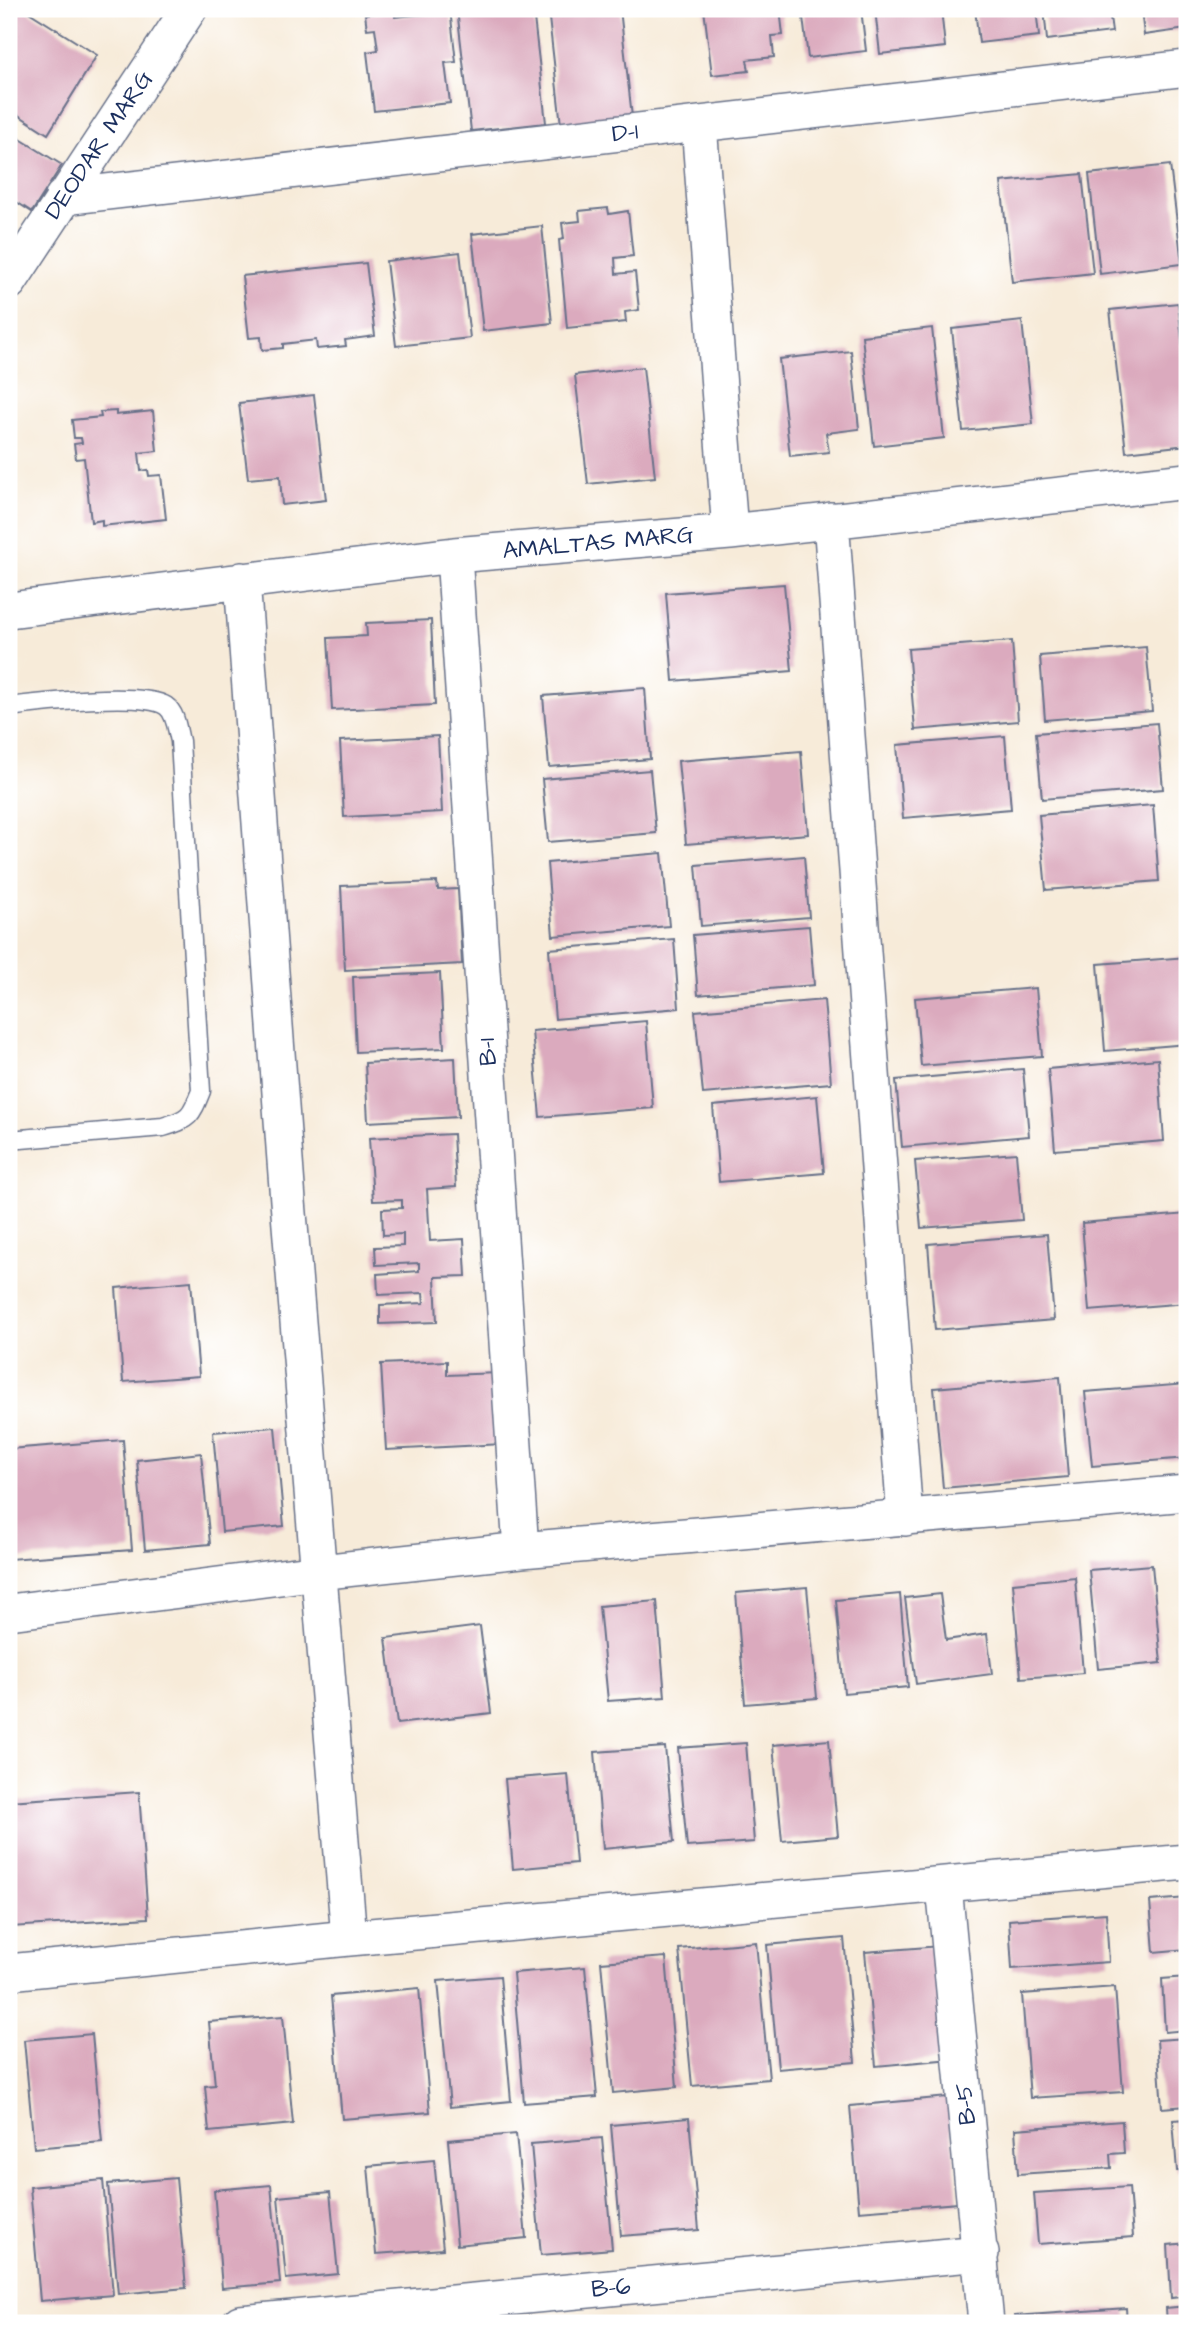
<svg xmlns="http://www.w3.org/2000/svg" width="1196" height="2332" font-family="'Architects Daughter',sans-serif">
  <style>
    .building { fill: #dbaabe }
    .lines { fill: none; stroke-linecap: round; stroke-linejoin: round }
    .lane-casing { stroke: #687189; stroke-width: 21 }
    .street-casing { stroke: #687189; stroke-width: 38 }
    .lane { stroke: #fff; stroke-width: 18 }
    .street { stroke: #fff; stroke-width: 35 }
    .labels { text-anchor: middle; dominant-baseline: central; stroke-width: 7; stroke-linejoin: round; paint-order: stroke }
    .street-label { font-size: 24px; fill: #1b2f5e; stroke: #fff }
  </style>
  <rect width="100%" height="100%" fill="#fff"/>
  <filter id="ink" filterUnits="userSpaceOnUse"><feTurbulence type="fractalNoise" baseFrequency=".0143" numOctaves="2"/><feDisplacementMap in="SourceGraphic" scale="14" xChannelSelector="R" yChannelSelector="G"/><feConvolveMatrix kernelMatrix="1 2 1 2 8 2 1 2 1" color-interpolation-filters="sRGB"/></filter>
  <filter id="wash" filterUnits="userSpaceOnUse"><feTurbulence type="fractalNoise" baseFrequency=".00686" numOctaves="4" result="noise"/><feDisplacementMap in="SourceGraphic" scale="28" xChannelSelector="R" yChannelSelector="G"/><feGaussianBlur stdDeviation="1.57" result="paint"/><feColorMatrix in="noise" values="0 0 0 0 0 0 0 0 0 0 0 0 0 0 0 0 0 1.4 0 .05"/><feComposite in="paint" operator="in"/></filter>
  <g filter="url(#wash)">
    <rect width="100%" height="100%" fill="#f7ebd9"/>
    <g id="blocks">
      <path class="building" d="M9,9H24L97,55L48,134L9,109Z
        M425,9H450L456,62L445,63L450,103L374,111L367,52L378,50L375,28L367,29L365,14L395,11V17L426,14Z
        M457,9H533L546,123L471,131Z
        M548,9H620L632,117L561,125Z
        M704,9H780L783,35L772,36L774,57L747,60L749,71L712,75Z
        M802,9H861L866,51L808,58Z
        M875,9H941L945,47L880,54Z
        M975,9H1036L1039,36L979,43Z
        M1044,9H1109L1112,32L1047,40Z
        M1141,9H1187V29L1144,35Z
        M9,132L62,165L32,212L9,197Z
        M1170,165L1182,264L1100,274L1089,174Z
        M1082,174L1093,273L1012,282L1001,182Z
        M608,208L609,214L628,211L633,256L615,258L616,274L635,272L639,310L625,312L626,322L567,328L559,240L564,239L562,223L580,221L579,211Z
        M542,226L552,323L483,331L472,234Z
        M460,252L470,338L396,346L386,261Z
        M366,263L375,336L345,340L346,346L317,349L316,340L283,344V348L262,350L261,337L249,338L242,276Z
        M1178,303L1187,386V445L1126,452L1110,310Z
        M1022,321L1033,424L963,431L952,329Z
        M932,328L944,438L874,446L862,336Z
        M851,351L859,429L826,433L829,452L790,456L779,359Z
        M643,367L655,477L588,484L575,375Z
        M314,395L326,500L282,505L280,476L248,479L239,403Z
        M116,411V415L153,411L157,451L139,453L141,471L148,470L149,476L161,475L166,519L102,526V520L91,522L84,458L76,459L74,444L82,443L81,438H74L72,420L101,417L100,412Z
        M784,584L792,671L673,681L666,593Z
        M431,620L435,705L332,710L328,638L367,636L366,623Z
        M1012,641L1018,721L915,730L908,649Z
        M1146,647L1152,711L1045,720L1040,656Z
        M645,688L650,759L549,767L543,696Z
        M1157,723L1163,789L1042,799L1036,733Z
        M438,736L442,812L344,817L340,741Z
        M1005,736L1011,809L903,818L897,745Z
        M801,751L808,834L686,844L678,761Z
        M650,770L656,833L548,842L542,779Z
        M1153,805L1159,881L1046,890L1039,815Z
        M662,853L669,926L553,936L547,863Z
        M804,856L809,917L701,926L696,865Z
        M437,882L438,890L458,889L462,964L345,970L341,886Z
        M809,926L814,985L698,995L693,935Z
        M674,939L679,1008L555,1019L549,949Z
        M1187,957V1044L1105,1051L1098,964Z
        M440,973L444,1048L356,1052L353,977Z
        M1036,988L1042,1056L921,1066L915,998Z
        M824,1000L831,1083L703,1094L695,1011Z
        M646,1021L653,1108L540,1117L532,1031Z
        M455,1058L458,1117L368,1122L365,1063Z
        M1158,1059L1164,1141L1055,1150L1048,1069Z
        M1023,1069L1029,1136L902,1147L896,1080Z
        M817,1096L824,1173L719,1182L713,1106Z
        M453,1134L456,1187L427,1189L430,1241L464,1239L466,1276L435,1277L437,1322L380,1324V1305L424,1303L423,1293L378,1295L377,1274L419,1271V1263L376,1265L375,1247L403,1246V1234L383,1235L382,1209L402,1208V1200L373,1201L369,1138Z
        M1016,1153L1022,1220L921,1228L915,1161Z
        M1187,1214V1303L1089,1311L1082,1223Z
        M1047,1234L1054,1320L935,1330L928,1244Z
        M191,1281L199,1376L123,1382L116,1288Z
        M447,1361V1375L499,1373L503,1444L386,1450L381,1364Z
        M1060,1377L1068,1477L943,1488L934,1388Z
        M1187,1384V1458L1092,1466L1085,1392Z
        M275,1427L284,1526L222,1532L213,1432Z
        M123,1440L132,1550L9,1559V1449Z
        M201,1453L210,1544L145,1550L137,1460Z
        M1152,1565L1161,1663L1098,1669L1089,1570Z
        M1075,1577L1083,1673L1021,1678L1013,1583Z
        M807,1587L817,1698L745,1704L736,1593Z
        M900,1594L908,1687L844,1693L836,1600Z
        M940,1594L946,1640L987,1634L992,1674L916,1684L905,1598Z
        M657,1601L665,1697L608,1701L599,1606Z
        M480,1626L491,1713L397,1724L386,1638Z
        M1187,1705V1737H1185L1183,1706Z
        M829,1740L838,1836L782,1841L773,1745Z
        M746,1743L754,1842L687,1847L678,1748Z
        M665,1747L674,1842L603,1849L595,1752Z
        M568,1774L576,1863L513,1869L505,1779Z
        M139,1792L148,1918L11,1927L9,1801Z
        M1187,1898V1949L1154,1952L1150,1901Z
        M1106,1913L1109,1962L1012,1969L1009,1920Z
        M844,1938L855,2062L778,2069L767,1945Z
        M756,1942L769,2079L692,2086L679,1949Z
        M940,1946L951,2059L876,2066L865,1952Z
        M666,1957L677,2087L613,2093L601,1962Z
        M585,1967L597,2097L524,2103L513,1973Z
        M500,1976L511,2101L450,2107L438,1981Z
        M1187,1977V2030L1165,2032L1162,1979Z
        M1115,1987L1123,2092L1030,2098L1022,1994Z
        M419,1988L430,2112L342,2119L331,1996Z
        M283,2016L293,2124L209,2132L205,2086L215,2085L209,2022Z
        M92,2034L102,2142L34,2148L24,2040Z
        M1187,2038V2106L1162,2108L1157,2040Z
        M948,2097L958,2203L859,2211L850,2106Z
        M689,2118L699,2230L621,2236L611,2125Z
        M1187,2119V2171H1177L1173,2120Z
        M1122,2121L1124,2153L1110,2154L1111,2168L1018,2174L1015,2129Z
        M516,2134L526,2238L457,2245L448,2140Z
        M602,2138L612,2249L541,2255L531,2144Z
        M434,2160L443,2249L376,2254L368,2166Z
        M176,2178L186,2288L118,2294L108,2184Z
        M103,2180L113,2295L40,2301L30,2187Z
        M271,2185L280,2283L222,2288L214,2190Z
        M1129,2187L1133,2237L1038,2244L1034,2193Z
        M330,2192L338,2274L286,2279L278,2197Z
        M1187,2243V2296L1171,2298L1168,2245Z
        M1187,2306V2323H1167L1166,2308Z
        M1126,2308L1127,2323H1015V2316Z"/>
    </g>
  </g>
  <g filter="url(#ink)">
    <use href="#blocks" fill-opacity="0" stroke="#687189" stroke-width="2"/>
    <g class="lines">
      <defs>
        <path id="lane" d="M9,1140L163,1127C190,1119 191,1116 201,1091L180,741C177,730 176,713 166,706C143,691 39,703 9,707"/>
        <path id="street" d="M699,124L730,532
          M63,197L1187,68
          M9,282L189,9
          M831,520L905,1518
          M454,555L521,1550
          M242,580L288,1201L349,1938
          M9,610L454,555L730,532L1187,481
          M9,1612L319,1572L521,1550L1187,1493
          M944,1886L986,2323
          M9,1972L349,1938L1187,1862
          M240,2323L981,2253"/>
      </defs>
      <use href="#lane" class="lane-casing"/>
      <use href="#street" class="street-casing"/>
      <use href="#lane" class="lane"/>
      <use href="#street" class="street"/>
    </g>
  </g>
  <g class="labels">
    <g class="street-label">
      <text transform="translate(625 133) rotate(-7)">D-1</text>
      <text transform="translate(99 145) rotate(-56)">DEODAR MARG</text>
      <text transform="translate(598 543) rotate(-5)">AMALTAS MARG</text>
      <text transform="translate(488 1052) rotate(-94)">B-1</text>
      <text transform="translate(966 2104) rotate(-96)">B-5</text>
      <text transform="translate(611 2288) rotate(-5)">B-6</text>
    </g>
  </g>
  <rect width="1196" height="2332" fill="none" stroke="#fff" stroke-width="35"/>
</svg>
